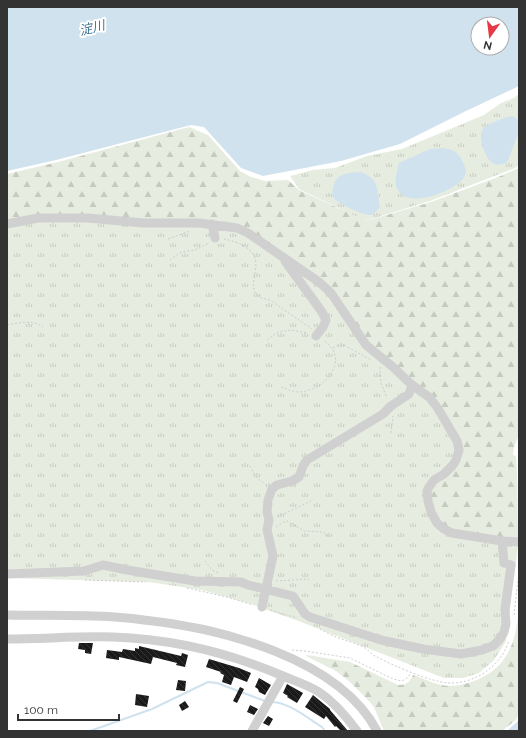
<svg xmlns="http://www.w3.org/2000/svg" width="526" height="738" font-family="Raleway,'Noto Sans JP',sans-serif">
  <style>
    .grass { fill: url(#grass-tufts) }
    .forest { fill: url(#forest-firs) }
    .water { fill: #cfe2ee; fill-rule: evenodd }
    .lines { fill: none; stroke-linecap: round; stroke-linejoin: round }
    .stream { stroke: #cfe2ee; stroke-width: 2 }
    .building { fill: url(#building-back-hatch) }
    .path { stroke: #cdcdcd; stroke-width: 1; stroke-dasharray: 2 2; stroke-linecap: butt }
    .minor { stroke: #d0d0d0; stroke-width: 9 }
    .labels { text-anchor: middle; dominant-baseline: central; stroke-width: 4; stroke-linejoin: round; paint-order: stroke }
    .water-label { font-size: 13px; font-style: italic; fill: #3f7597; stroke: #fff }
  </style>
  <defs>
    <pattern id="grass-tufts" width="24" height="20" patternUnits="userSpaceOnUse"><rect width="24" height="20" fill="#e6ecdf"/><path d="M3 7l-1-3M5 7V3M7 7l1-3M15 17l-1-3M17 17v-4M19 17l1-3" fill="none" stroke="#c6cbc0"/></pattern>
    <pattern id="forest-firs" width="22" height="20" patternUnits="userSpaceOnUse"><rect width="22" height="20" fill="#e6ecdf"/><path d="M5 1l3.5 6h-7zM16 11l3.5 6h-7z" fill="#c6cbc0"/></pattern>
    <pattern id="building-back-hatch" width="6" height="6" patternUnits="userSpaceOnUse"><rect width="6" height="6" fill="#1a1a1a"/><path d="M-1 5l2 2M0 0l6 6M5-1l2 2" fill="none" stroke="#333"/></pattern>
  </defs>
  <rect width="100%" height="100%" fill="#fff"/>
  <path class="grass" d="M519,94V122L516,118L484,128L481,132V139L507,162L519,132V165L515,168L430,201L365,221L299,189L290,176L313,170L335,168L367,156L402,149L484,115L501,103L514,98Z
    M36,220L205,225L246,234L314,281L433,404L518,546L506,641L494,660L479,673L463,678H444L296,620L248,603L202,590L149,582L7,578V226Z"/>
  <path class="forest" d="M189,127L208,135L240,171L251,177L265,181L288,180L299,190L366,221L431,202L498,177L519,168V435L514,447L513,455L516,456L517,476L518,537L514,539L451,531L438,521L430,492L461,452L437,405L368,344L333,295L260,240L212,222H7V174L58,162Z
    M519,608V713L516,720L502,731H384L374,707L368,700L350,682L336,671L306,656L307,655L350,662L398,685C406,685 410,682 413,675C425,679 436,685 449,686C459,686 470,683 479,679C510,665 516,639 519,608Z"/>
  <path class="water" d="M7,7H519V86L466,111L400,144L341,161L263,176L241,168L204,127L191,125L56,160L7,171ZM478,24H502V48H478Z
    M511,116L516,118L519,122V132L507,163C502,164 496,166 492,163C485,158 478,137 482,130C486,124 504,118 511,116Z
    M442,148C459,150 460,155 466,170C466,174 464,178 461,181C450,192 408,209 398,190C393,182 397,172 399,163L430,149Z
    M361,172C379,179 377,189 380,207C377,210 375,214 371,215C365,216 338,204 334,198C332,196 332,193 333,189C335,173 347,173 361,172Z
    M519,720V731H507Z"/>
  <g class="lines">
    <path class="stream" d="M272,702C290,703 306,717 322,727L325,731
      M90,731L152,709L208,682L217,683L265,701"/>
  </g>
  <path class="building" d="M79,643H93L91,654L85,653V650L78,649Z
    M139,646L181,656L182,653L188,655L185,667L176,665L177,663L153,657L151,664L119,657V660L106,658L107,650L122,652L123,649L135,651V648L139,649Z
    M209,659L239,668L251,673L247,682L234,677L231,685L222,682L224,675L220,673L221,672L206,667Z
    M259,678L271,685L265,695L259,692L258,689L255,687Z
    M178,680L186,681L185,691L176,690Z
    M287,684L303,693L297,703L287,697L288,696L283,693Z
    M240,687L244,689L237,703L233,701Z
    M136,694L149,696L147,707L135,705Z
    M313,695L330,709V710L348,731H341L336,726L335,727L326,716L324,719L305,707Z
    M185,701L189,707L182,711L179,705Z
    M250,705L258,709L254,715L247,712Z
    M268,716L273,719L269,726L263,723Z"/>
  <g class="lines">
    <path class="path" d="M168,239L190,231
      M224,239C234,241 251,246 255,258C260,273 241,296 270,300L312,329
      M170,260L181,252L195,250L209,243
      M7,325C20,323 32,319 43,327
      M267,340L278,332L291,330L307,333
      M333,348L339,345H344L371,360
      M380,367L381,383L387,398
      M281,387C286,389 294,392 299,392C325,391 352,359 323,340
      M391,433L393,416
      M250,466L256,477L265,484
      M277,517L311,501
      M276,527L282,523L287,521L304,531L323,532L330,537
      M205,561L212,570L218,573
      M85,580L146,582
      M276,581L309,579
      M187,588L227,597L253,605
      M270,610L297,618
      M514,615L519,572
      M320,629C325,632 331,635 336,637C346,641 356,643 365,648C369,650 371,654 375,656C392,665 430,682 449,683C476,684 502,665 509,640
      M292,650L305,651L350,658L393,679L402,681L407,678L411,673"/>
    <path class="minor" d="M7,224L38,218H88L143,223H199L237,228L248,233L319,282L331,293L366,345L393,367L412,385L429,397L437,407L457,441L459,450L456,460L453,465L444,474L434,480L429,487L427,491L428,501L431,512L437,523L444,529L452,533L502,541L504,563L511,565L505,609L506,624L504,632L500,639L493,646L482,650L461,654L423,649L381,640L310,617L305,614L293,596L248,585L241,582L195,581L127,570L103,565L84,571L7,574
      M212,224L215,238
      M285,261L322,312L326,320L323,327L316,336
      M502,541L519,542
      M262,607L273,556L267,530L269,520L267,512L268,500L272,489L277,485L292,481L299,477L303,466L307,460L383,414L391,406L409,394L412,385
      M7,615C52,616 99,614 144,620C220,628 339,658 377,731
      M7,639C42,639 77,636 113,637C171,639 230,653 283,676C295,681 308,685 319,692C334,702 346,716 357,731
      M252,731L283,676"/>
  </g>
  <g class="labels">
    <g class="water-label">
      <text transform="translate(92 28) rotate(-14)">淀川</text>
    </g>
  </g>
  <rect width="526" height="738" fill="none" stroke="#333333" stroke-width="16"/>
  <g transform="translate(490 36) rotate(194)"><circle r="19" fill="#ffffff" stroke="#adadad"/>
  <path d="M0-3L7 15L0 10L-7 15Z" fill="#e63946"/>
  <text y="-6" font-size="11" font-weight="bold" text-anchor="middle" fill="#333333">N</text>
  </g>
  <path d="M18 714v6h101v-6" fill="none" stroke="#333333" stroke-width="2"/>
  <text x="24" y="714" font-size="12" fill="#333333" stroke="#ffffff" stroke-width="3" paint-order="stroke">100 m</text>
</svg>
